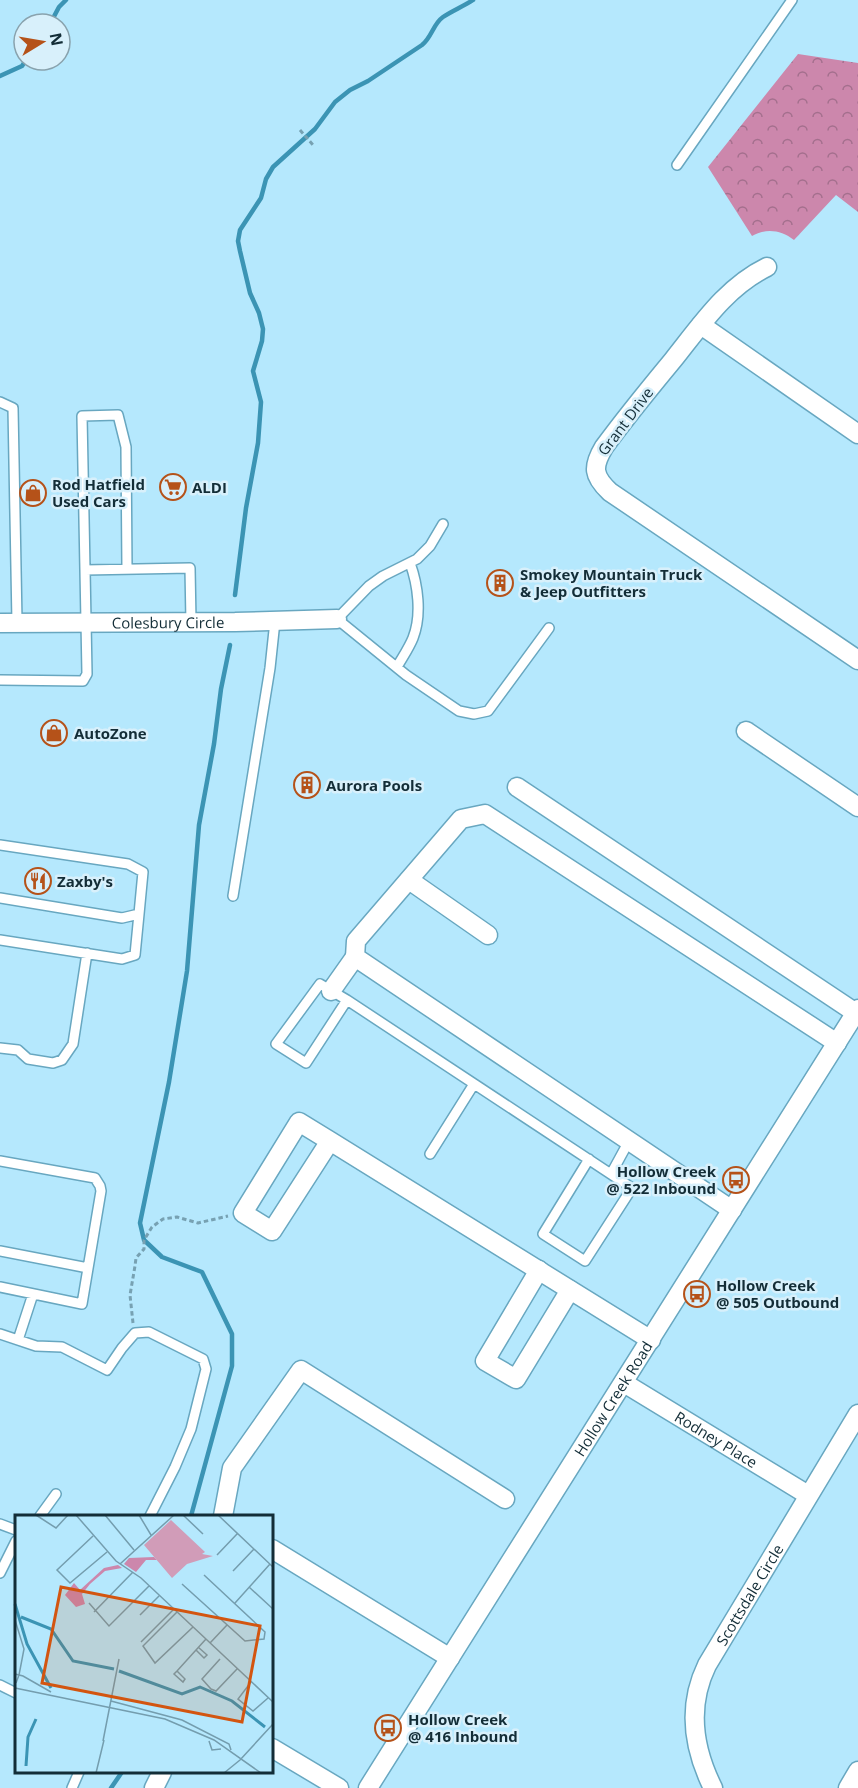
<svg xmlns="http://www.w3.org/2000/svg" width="858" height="1788" font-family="'Open Sans',sans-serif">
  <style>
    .forest { fill: url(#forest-crowns) }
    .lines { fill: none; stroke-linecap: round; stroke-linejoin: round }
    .stream { stroke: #3b94b4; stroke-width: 4.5 }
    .service-casing { stroke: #68a7c0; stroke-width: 12 }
    .minor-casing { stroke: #68a7c0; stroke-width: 21 }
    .path { stroke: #77a1b2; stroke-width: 3; stroke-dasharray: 4.5 3; stroke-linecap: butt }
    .service { stroke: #fff; stroke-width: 9 }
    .minor { stroke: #fff; stroke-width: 18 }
    .labels { text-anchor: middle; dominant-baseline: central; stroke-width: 5; stroke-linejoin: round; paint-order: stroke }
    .street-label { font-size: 15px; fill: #132d37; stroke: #d8f0fb }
    .poi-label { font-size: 15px; font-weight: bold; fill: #132d37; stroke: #d8f0fb; text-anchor: start }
    .inset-river { fill: none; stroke: #3b94b4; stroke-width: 3 }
    .inset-road { fill: none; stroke: #749dae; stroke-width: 1.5 }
    .view { fill: #d35510; fill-opacity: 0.15; stroke: #d35510; stroke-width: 3 }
    .inset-edge { fill: none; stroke: #132d37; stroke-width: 3 }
  </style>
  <defs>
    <pattern id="forest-crowns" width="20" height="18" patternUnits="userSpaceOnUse" patternTransform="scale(1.5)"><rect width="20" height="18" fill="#cc87ac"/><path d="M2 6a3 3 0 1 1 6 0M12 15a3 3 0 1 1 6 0" fill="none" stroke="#a46f8d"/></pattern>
  </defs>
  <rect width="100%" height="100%" fill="#b5e8fd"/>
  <path class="forest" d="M798,54L858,63V212L836,195L794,240C781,230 766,228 752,236L708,167Z"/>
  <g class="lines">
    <path class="stream" d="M50,24L59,7L66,0
      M0,76L22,66L26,60
      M235,595L246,508L258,443L261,402L253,371L262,341L263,329L259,313L250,293L240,251L238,241L240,230L261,198L266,179L273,167L315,129L335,102L350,90L368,81L422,45C432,37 433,24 443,17C452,11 464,6 473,0
      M191,1516L232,1366V1334L202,1272L162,1257L144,1240L140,1223L169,1082L187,971L199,825L214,744L221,689L230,645
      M111,1788L122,1772"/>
    <defs>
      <path id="service" d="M677,165L792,0
        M0,402L13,408L17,622
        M443,524L430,546L417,559L383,576L369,586L337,619L406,675L459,711L474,714L488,711L549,628
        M85,570L82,416L118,415L126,447L127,569
        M397,667C402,658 409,648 413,638C422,615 418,585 410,563
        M0,680L83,681L87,674L85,570L190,568L191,622
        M0,845L128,864L143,872L139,914L122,918L0,898
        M233,896L270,668L275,621
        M0,940L122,959L135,955L139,914
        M347,1000L306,1063L276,1044L320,984L347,1000L632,1188L585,1261L543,1234L589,1159
        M0,1048L18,1050L28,1059L53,1063L62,1060L73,1044L87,953
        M430,1154L474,1084
        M0,1161L95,1178L100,1186L101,1191L82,1304L0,1287
        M611,1174L629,1141
        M0,1251L88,1268
        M0,1334L36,1346L62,1347L107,1370L122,1348L135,1333L149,1332L203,1359L206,1369L191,1429L175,1467L150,1516
        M18,1340L33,1294
        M40,1516L56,1494
        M0,1524L16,1530
        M0,1573L16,1541
        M0,1685L16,1693
        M72,1788L79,1772"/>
      <g id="minor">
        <path d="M767,267C726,287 701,325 673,360C649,389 626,417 604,447C592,467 593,476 610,492L858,660"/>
        <path d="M701,325L858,434"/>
        <path id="s1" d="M0,623L235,622L337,619"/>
        <path d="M746,731L858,807"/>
        <path d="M517,787L856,1013"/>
        <path d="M409,880L488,935"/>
        <path d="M331,991L355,957"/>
        <path d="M330,1141L272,1231L243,1213L299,1122L330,1141L651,1340"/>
        <path d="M732,1210L355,957L356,941L461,819L485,814L837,1043"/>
        <path d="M539,1270L485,1361L516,1379L570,1290"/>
        <path id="s2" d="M624,1383L808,1495"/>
        <path d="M223,1516L232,1468L301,1370L505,1499"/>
        <path d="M272,1549L450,1658"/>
        <path d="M272,1748L339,1788"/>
        <path d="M154,1788L162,1772"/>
        <path id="s3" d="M368,1788L858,1009"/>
        <path id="s4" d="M713,1788C693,1748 687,1706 707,1665L858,1414"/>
        <path d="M848,1788L858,1771"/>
      </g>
    </defs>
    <use href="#service" class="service-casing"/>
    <use href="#minor" class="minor-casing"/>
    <path class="path" d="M300,130L313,145
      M133,1323L130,1295L135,1266L136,1258L144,1249V1240L152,1227L163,1219L177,1217L198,1223L228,1216"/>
    <use href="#service" class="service"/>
    <use href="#minor" class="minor"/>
  </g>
  <defs>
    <symbol id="supermarket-ring" viewBox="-11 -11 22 22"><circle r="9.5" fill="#d8f0fb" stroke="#b55219" stroke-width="1.5"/><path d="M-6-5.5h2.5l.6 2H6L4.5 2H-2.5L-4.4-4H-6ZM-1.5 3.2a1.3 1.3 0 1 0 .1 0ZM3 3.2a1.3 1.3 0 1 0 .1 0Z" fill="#b55219"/></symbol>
    <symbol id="shop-ring" viewBox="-11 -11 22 22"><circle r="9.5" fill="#d8f0fb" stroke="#b55219" stroke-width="1.5"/><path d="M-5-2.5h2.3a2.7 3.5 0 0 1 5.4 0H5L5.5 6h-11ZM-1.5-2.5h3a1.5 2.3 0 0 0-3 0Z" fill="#b55219"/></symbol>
    <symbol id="building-ring" viewBox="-11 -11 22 22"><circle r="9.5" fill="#d8f0fb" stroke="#b55219" stroke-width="1.5"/><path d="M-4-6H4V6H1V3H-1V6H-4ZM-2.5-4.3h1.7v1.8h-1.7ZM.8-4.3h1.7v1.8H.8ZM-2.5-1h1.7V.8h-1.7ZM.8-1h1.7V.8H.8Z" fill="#b55219"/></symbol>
    <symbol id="restaurant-ring" viewBox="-11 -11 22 22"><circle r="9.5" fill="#d8f0fb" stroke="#b55219" stroke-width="1.5"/><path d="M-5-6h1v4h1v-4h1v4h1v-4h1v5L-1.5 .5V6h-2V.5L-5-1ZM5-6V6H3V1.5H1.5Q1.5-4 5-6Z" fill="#b55219"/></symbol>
    <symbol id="bus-ring" viewBox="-11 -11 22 22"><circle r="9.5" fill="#d8f0fb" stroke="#b55219" stroke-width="1.5"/><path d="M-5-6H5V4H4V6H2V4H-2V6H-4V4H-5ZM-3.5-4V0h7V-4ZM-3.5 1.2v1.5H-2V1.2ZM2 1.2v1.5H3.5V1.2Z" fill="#b55219"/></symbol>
  </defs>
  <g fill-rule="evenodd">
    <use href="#supermarket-ring" x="158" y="472" width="30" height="30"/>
    <use href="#shop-ring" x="18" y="478" width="30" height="30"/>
    <use href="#building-ring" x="485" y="568" width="30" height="30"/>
    <use href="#shop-ring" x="39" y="718" width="30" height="30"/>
    <use href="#building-ring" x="292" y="770" width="30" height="30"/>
    <use href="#restaurant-ring" x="23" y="866" width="30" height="30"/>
    <use href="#bus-ring" x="721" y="1165" width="30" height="30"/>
    <use href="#bus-ring" x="682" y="1279" width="30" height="30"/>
    <use href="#bus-ring" x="373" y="1713" width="30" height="30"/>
  </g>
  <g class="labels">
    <g class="street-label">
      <text transform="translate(625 421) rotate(-53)">Grant Drive</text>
      <text stroke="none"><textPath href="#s1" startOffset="168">Colesbury Circle</textPath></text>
      <text stroke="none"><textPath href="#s3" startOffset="460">Hollow Creek Road</textPath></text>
      <text stroke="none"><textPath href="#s2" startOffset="108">Rodney Place</textPath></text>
      <text stroke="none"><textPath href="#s4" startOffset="210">Scottsdale Circle</textPath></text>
    </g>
    <g class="poi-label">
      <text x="52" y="484">Rod Hatfield<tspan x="52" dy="17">Used Cars</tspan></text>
      <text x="192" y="487">ALDI</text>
      <text x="520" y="574">Smokey Mountain Truck<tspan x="520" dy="17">&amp; Jeep Outfitters</tspan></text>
      <text x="74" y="733">AutoZone</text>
      <text x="326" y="785">Aurora Pools</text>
      <text x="57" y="881">Zaxby's</text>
      <text x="716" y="1171" text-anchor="end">Hollow Creek<tspan x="716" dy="17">@ 522 Inbound</tspan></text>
      <text x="716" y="1285">Hollow Creek<tspan x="716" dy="17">@ 505 Outbound</tspan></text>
      <text x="408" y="1719">Hollow Creek<tspan x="408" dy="17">@ 416 Inbound</tspan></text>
    </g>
  </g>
  <g transform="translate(15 1515)">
    <rect width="258" height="258" fill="#b5e8fd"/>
    <path d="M139,42L142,45H131L121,57L109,49L114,43ZM103,50L107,53L90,56L75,69L67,79L70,89L61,92L50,80L59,68L65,75L89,53Z" fill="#cc87ac"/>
    <path d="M156,5L190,37L187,39L198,41L172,49L157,63L129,30Z" fill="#d19cb8"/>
    <path class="inset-river" d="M0,89L12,129L36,173M6,102L36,114L58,146L99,154M104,156L167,179L185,172L217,186L250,212M11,251L13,222L21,204"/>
    <path class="inset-road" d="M21,0L41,13L53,0M61,0L101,46L126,63L258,187M90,0L119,35M124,0L136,20M168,0L188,19M203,0L258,52M78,21L42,55L55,68L92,37M202,40L222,19M105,49L159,0M218,56L239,34M167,69L230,126L249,124L250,117L189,60M234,72L258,94M74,88L94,111L134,71M220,88L255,49M79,97L118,57M162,97L128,131L140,148L178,112M125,100L144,81M0,105L9,134L4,160L0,159M126,127L159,94M195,128L212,110M181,135L189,143L192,140L183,132M205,144L187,164L196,174L201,176L222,154M162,156L170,164L168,167L159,159L162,156L181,135L191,124M236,167L223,184L238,196L253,183M1,168L4,160L8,161L36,177M0,173L150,204L199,225L246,258M96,186L167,205L214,229L216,235M88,226L104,144M194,226L197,235L206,234M225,245L258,209M81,258L89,225M209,258L225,245"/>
    <path class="view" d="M46,72L245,111L227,207L27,168Z"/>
    <rect width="258" height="258" class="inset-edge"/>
  </g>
  <g transform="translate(42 42) rotate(79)"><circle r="28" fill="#d8f0fb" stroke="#89a2ad" stroke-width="1.5"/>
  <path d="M0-4.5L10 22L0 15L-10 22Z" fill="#b55219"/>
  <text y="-9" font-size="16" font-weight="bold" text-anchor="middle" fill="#132d37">N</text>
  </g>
</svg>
